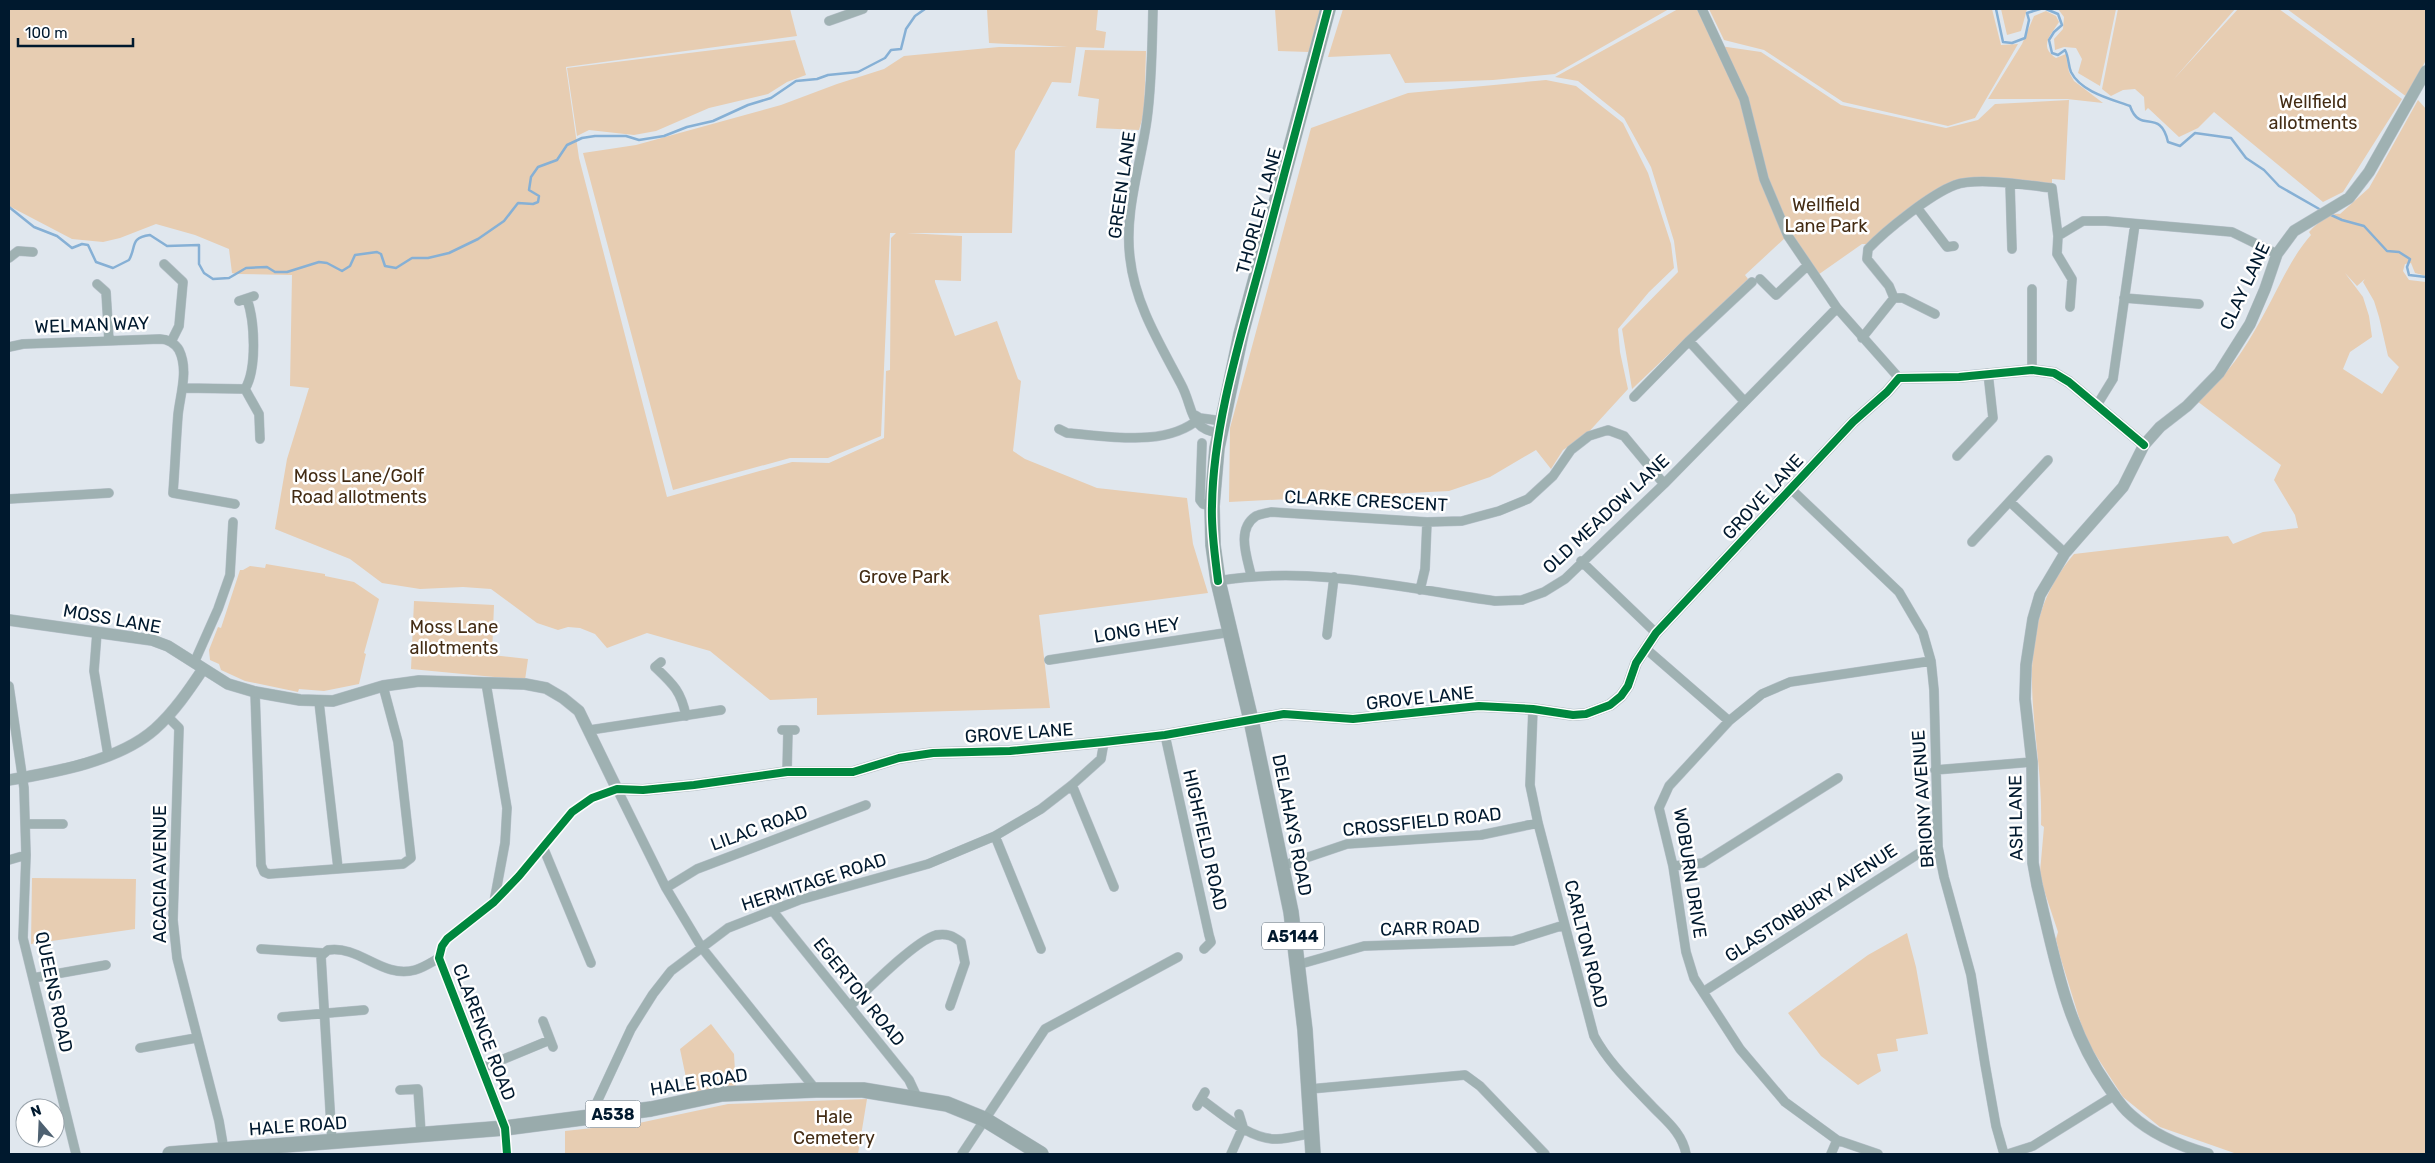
<svg xmlns="http://www.w3.org/2000/svg" width="2435" height="1163" font-family="Rubik,sans-serif">
  <style>
    .green { fill: #e7cdb2; fill-rule: evenodd }
    .lines { fill: none; stroke-linecap: round; stroke-linejoin: round }
    .stream { stroke: #86b0d5; stroke-width: 2.5 }
    .minor-casing { stroke: #b8c2cb; stroke-width: 10 }
    .tertiary-casing { stroke: #b8c2cb; stroke-width: 12 }
    .primary-casing { stroke: #b8c2cb; stroke-width: 16 }
    .minor { stroke: #9fb1b2; stroke-width: 9 }
    .tertiary { stroke: #9fb1b2; stroke-width: 11 }
    .primary { stroke: #99abac; stroke-width: 15 }
    .cycleway-casing { stroke: #fff; stroke-width: 11 }
    .cycleway { stroke: #00873e; stroke-width: 8 }
    .labels { text-anchor: middle; dominant-baseline: central; stroke-width: 5; stroke-linejoin: round; paint-order: stroke }
    .shield { fill: #fff; stroke: #4c5e6d; stroke-width: 1 }
    .shield-label { font-size: 16px; font-weight: bold; fill: #00192e }
    .park-label { font-size: 18px; fill: #432c14; stroke: #fff }
    .street-label { font-size: 18px; fill: #00192e; stroke: #fff }
  </style>
  <rect width="100%" height="100%" fill="#e0e7ee"/>
  <path class="green" d="M9,9H790L797,36L566,67L579,158L667,497L792,462L829,463L884,438L886,371L890,370L891,238L896,233H890L881,436L828,458H790L673,490L583,153L636,145L781,105L837,84L884,69L904,56L999,47H1068L989,43L987,9H1098L1096,30L1106,32L1104,48L1076,47L1071,83L1052,82L1015,151L1012,233H907L962,236L961,281L935,280V282L955,336L997,321L1018,379L1021,381L1013,451L1025,459L1097,488L1187,498L1193,544L1208,593L1039,615L1050,708L817,715V698L770,700L710,651L647,633L607,648L595,634L580,628L568,627L558,630L537,623L491,589L463,587L420,589L382,583L350,559L275,529L287,459L309,388L290,386L292,275L236,274L232,273L229,249L195,235L156,224L120,238L103,242L72,239L9,206Z
    M1275,9H1322L1309,52L1278,51Z
    M1343,9H1669L1555,74L1493,80L1405,83L1390,54L1328,57Z
    M1678,9H1698L1740,99L1786,237L1745,275L1748,279L1632,389L1622,329L1678,272L1674,241L1651,167L1624,118L1578,81L1555,77Z
    M1709,9H1992L2001,45L2018,44L1975,118L1948,126L1843,102L1764,50L1724,40Z
    M2001,9H2027L2021,31L2007,35Z
    M2058,9H2116L2100,86L2078,73L2082,59L2076,48L2064,47L2055,50L2054,39L2063,29L2064,17Z
    M2118,9H2235L2173,80L2238,9H2279L2402,99L2343,192L2323,202L2214,112L2198,128L2179,137L2148,108L2145,111L2144,97L2135,89L2123,90L2111,96L2102,89Z
    M2287,9H2426V60L2407,97Z
    M2046,11L2056,16L2059,22C2051,35 2038,46 2056,58L2066,54L2069,72L2074,81L2103,103L2067,99H1988L2022,44L2034,16Z
    M795,40L806,75L787,82L768,94L709,108L656,131L634,135L589,130L577,136L567,68Z
    M1720,46L1761,52L1841,105L1946,128L1978,120L1995,104L2069,100L2065,180L2052,179V188L1956,185L1869,244H1862L1815,277L1784,226L1754,136Z
    M1085,50L1146,51L1144,113L1139,130L1096,128L1099,99L1078,96Z
    M1546,80L1576,86L1623,123L1648,173L1671,244L1674,268L1649,292L1618,329L1620,352L1628,389L1585,436L1563,450L1551,469L1536,450L1490,477L1449,491L1229,502L1230,428L1311,128L1408,93Z
    M2418,100L2426,109V276L2415,273L2411,263L2405,264L2403,271L2409,280L2426,282V1154H2237L2160,1127L2123,1097L2086,1040L2060,956L2056,939L2058,932L2042,884L2040,872L2044,827L2041,825C2044,729 2003,637 2074,554L2228,536L2233,544L2263,532L2298,528L2295,515L2274,480L2281,465L2197,401C2231,374 2251,339 2271,301C2283,278 2294,254 2311,235L2309,232C2316,225 2329,212 2340,214L2369,188ZM2345,273L2357,286L2365,279L2363,282L2374,301L2379,317L2388,356L2399,367L2382,394L2343,369L2350,352L2372,337L2369,316L2363,297Z
    M266,564L325,574V576L354,582L379,599L364,653L366,654L359,684L324,691L299,689L298,692L245,681L221,670L219,664L210,660L209,650L218,627L221,628L240,570H243L250,566L265,568Z
    M414,601L494,605L492,655L528,659L525,680L411,669Z
    M32,878L136,879L135,929L31,944Z
    M1907,933L1916,967L1928,1034L1896,1039L1898,1051L1877,1054L1881,1071L1858,1085L1821,1056L1788,1013L1868,955Z
    M711,1024L734,1054L736,1088L690,1097L680,1049Z
    M867,1099L858,1154H565V1131L639,1123L728,1104Z"/>
  <g class="lines">
    <path class="stream" d="M1996,9L2003,42L2012,43L2025,38L2029,20L2027,13L2040,9
      M2046,9L2058,14L2062,25L2054,32L2049,40L2052,53L2058,55L2065,50C2069,57 2068,65 2071,72C2081,92 2111,99 2130,106C2140,135 2160,107 2168,142L2180,146L2195,133L2231,138L2246,158L2264,170L2279,186L2321,210
      M9,207L34,227L57,236L72,248L82,244L88,245L96,262L113,268L129,260C137,246 129,238 150,235L167,246L199,245V264L204,273L213,279L229,278L246,268L267,267L275,272H287L319,262L327,263L342,271L350,266L355,255L377,252L381,254L385,266L396,268L412,258H428L449,253L478,239L504,221L518,203L533,204L538,202L539,196L529,190L531,177L538,167L557,160L567,145L582,138L595,136H626L639,140L664,136L687,127L713,121L748,105L771,98L796,81L817,79L828,75L858,72L885,58L891,50L901,49L906,29L915,16L925,9
      M2329,214L2342,220L2364,226L2387,251L2399,252L2410,259L2407,267L2409,275L2426,277"/>
    <defs>
      <path id="minor" d="M1153,9C1152,45 1152,83 1147,119C1141,164 1124,212 1130,258C1135,304 1160,344 1181,384C1194,408 1188,429 1219,433
        M1702,9L1744,99L1764,179L1788,236L1837,308L1899,378
        M829,21L863,9
        M2010,184L2012,249
        M1918,209L1947,247L1954,246
        M2058,236L2083,221H2106L2232,232L2277,254
        M9,258L18,251L33,252
        M164,264L183,282L179,326L171,342
        M1760,279L1776,295L1807,266
        M97,284L106,292L109,341
        M1894,298H1903L1935,314
        M2124,298L2199,304
        M239,301L254,296
        M1862,338L1894,298L1889,286L1867,259L1868,249C1886,230 1931,194 1955,185C1977,177 2027,185 2052,188L2058,236L2057,254L2072,279L2070,307
        M1689,341L1744,401
        M9,347L23,344L160,339C167,339 175,343 179,350C189,370 180,395 178,415C176,441 175,467 173,493L235,504
        M2032,370V289
        M183,388L245,389
        M245,389C257,369 255,322 247,299
        M245,389L259,414L260,439
        M1634,397L1689,341L1752,282
        M2097,405L2113,379L2135,224
        M1195,415L1200,418L1222,421
        M1059,429L1067,433C1109,436 1166,448 1200,418
        M1202,443L1200,500L1203,504L1212,506
        M1957,456L1993,418L1988,373
        M1791,489L1899,592L1923,633L1931,661L1934,690L1938,847L1944,877L1971,975L1985,1064L1996,1126L2004,1154
        M9,499L109,493
        M2010,502L2065,553
        M1972,542L2048,460
        M1581,561L1656,633
        M1251,575C1247,557 1236,529 1256,516C1260,514 1267,513 1271,512L1427,522L1462,521L1499,511L1528,499L1553,476L1571,450L1589,436L1608,430L1624,436L1664,484
        M1218,581C1311,565 1404,588 1495,601L1522,600L1544,592L1565,579L1664,484L1837,308
        M1420,590L1425,569L1427,522
        M97,632L94,671L108,755
        M1327,635L1334,577
        M1645,648L1729,721
        M1049,660L1231,632
        M661,662L655,667C673,684 681,691 686,716
        M194,663L218,609L230,575L233,522
        M486,683L507,808L505,843L494,902
        M9,686L24,788L26,855L23,938L76,1154
        M255,692L261,865L264,872L269,874L403,864L411,858L398,742L383,686
        M319,702L338,868
        M1533,709L1530,785L1538,823L1594,1036C1608,1062 1630,1083 1651,1105C1665,1120 1682,1132 1686,1154
        M168,717L179,728L173,920L177,958L219,1121L224,1150
        M590,730L721,710
        M782,730H795
        M1165,735L1209,935L1211,942L1204,949
        M1935,770L2032,762
        M787,772L788,730
        M1072,785L1114,887
        M25,824H63
        M995,836L1041,949
        M543,847L591,963
        M9,860L26,855
        M1282,866L1347,844L1481,835L1538,823
        M1673,866L1703,863L1838,778
        M666,888L697,869L866,805
        M772,910L909,1080L917,1097
        M261,949L323,953
        M1297,965L1364,946L1513,941L1564,925
        M33,978L106,965
        M1703,992L1918,854L1938,847
        M850,1006C868,989 915,941 936,935C947,933 953,936 961,942L965,963L950,1006
        M282,1017L364,1010
        M543,1021L553,1047
        M140,1048L196,1038
        M482,1068L550,1040
        M1310,1089L1465,1075L1480,1086L1545,1154
        M400,1090L418,1089L421,1133
        M1201,1099C1222,1114 1250,1140 1277,1139C1289,1139 1301,1135 1313,1133
        M1197,1106L1205,1092
        M590,1117L631,1029L653,994L671,971L728,928L799,900L928,864L995,836L1041,809L1072,785L1101,759L1104,742
        M332,1143L321,956L328,950C360,945 382,979 415,970C423,968 432,962 439,958
        M507,1154L505,1128L439,958L442,946L447,939L494,902L519,876L572,812L592,798L617,789L666,888L702,948L816,1090
        M962,1154L1045,1029L1178,957
        M1231,1154L1243,1127L1239,1114
        M1831,1154L1837,1140
        M1878,1154L1837,1140L1785,1102L1740,1049L1703,992L1694,978L1686,952L1673,866L1659,808L1669,786L1729,721L1762,694L1790,682L1931,661
        M2008,1154L2033,1146L2115,1095"/>
      <path id="tertiary" d="M9,620L152,640L168,646L228,684L255,692L300,700L333,701L383,686L419,681L525,684L546,688L563,698L579,711L617,789L643,790L694,785L787,772H853L899,758L933,753L1010,751L1104,742L1165,735L1284,714L1353,719L1479,706L1533,709L1573,715L1586,714L1610,705L1621,696L1628,686L1636,663L1656,633L1853,422L1887,392L1899,378L1959,377L2032,370L2054,373L2069,382L2144,445
        M9,780C55,772 119,761 155,729C174,712 189,690 203,669
        M2208,1154C2180,1146 2153,1135 2131,1115C2121,1107 2114,1095 2107,1085C2065,1025 2054,954 2037,885L2033,863L2032,762L2025,699L2026,665L2033,619L2040,595L2065,553L2123,487L2144,445L2160,427L2187,406L2219,373L2250,324L2265,289L2277,254L2294,231L2349,198L2369,172L2426,71"/>
      <path id="primary" d="M170,1154L505,1128L651,1109L722,1094L816,1090H863L947,1104L984,1119L1041,1154
        M1313,1154L1305,1030L1291,912L1251,720L1218,581L1213,545L1212,506L1217,448L1241,334L1328,9"/>
    </defs>
    <use href="#minor" class="minor-casing"/>
    <use href="#tertiary" class="tertiary-casing"/>
    <use href="#primary" class="primary-casing"/>
    <use href="#minor" class="minor"/>
    <use href="#tertiary" class="tertiary"/>
    <use href="#primary" class="primary"/>
    <defs>
      <path id="cycleway" d="M1218,581C1215,556 1211,531 1212,506C1213,425 1241,336 1262,258C1284,175 1306,92 1328,9
        M507,1154L505,1128L439,958L442,946L447,939L494,902L519,876L572,812L592,798L617,789L643,790L694,785L787,772H853L899,758L933,753L1010,751L1104,742L1165,735L1284,714L1353,719L1479,706L1533,709L1573,715L1586,714L1610,705L1621,696L1628,686L1636,663L1656,633L1853,422L1887,392L1899,378L1959,377L2032,370L2054,373L2069,382L2144,445"/>
    </defs>
    <use href="#cycleway" class="cycleway-casing"/>
    <use href="#cycleway" class="cycleway"/>
  </g>
  <g class="labels">
    <g class="shield">
      <rect x="1262" y="922.5" width="62" height="27" rx="4"/>
      <rect x="585.5" y="1100.5" width="55" height="27" rx="4"/>
    </g>
    <g class="shield-label">
      <text x="1293" y="936">A5144</text>
      <text x="613" y="1114">A538</text>
    </g>
    <g class="park-label">
      <text x="2313" y="102">Wellfield<tspan x="2313" dy="21">allotments</tspan></text>
      <text x="1826" y="205">Wellfield<tspan x="1826" dy="21">Lane Park</tspan></text>
      <text x="359" y="476">Moss Lane/Golf<tspan x="359" dy="21">Road allotments</tspan></text>
      <text x="904" y="577">Grove Park</text>
      <text x="454" y="627">Moss Lane<tspan x="454" dy="21">allotments</tspan></text>
      <text x="834" y="1117">Hale<tspan x="834" dy="21">Cemetery</tspan></text>
    </g>
    <g class="street-label">
      <text transform="translate(1122 185) rotate(-82)">GREEN LANE</text>
      <text transform="translate(1259 211) rotate(-75)">THORLEY LANE</text>
      <text transform="translate(2245 286) rotate(-65)">CLAY LANE</text>
      <text transform="translate(92 325) rotate(-2)">WELMAN WAY</text>
      <text transform="translate(1763 497) rotate(-47)">GROVE LANE</text>
      <text transform="translate(1366 501) rotate(3)">CLARKE CRESCENT</text>
      <text transform="translate(1606 514) rotate(-43)">OLD MEADOW LANE</text>
      <text transform="translate(112 619) rotate(10)">MOSS LANE</text>
      <text transform="translate(1137 630) rotate(-9)">LONG HEY</text>
      <text transform="translate(1420 698) rotate(-6)">GROVE LANE</text>
      <text transform="translate(1019 733) rotate(-4)">GROVE LANE</text>
      <text transform="translate(1923 799) rotate(-94)">BRIONY AVENUE</text>
      <text transform="translate(2016 818) rotate(-91)">ASH LANE</text>
      <text transform="translate(1422 822) rotate(-6)">CROSSFIELD ROAD</text>
      <text transform="translate(1292 825) rotate(79)">DELAHAYS ROAD</text>
      <text transform="translate(759 828) rotate(-20)">LILAC ROAD</text>
      <text transform="translate(1205 840) rotate(77)">HIGHFIELD ROAD</text>
      <text transform="translate(1690 873) rotate(81)">WOBURN DRIVE</text>
      <text transform="translate(160 874) rotate(-90)">ACACIA AVENUE</text>
      <text transform="translate(814 882) rotate(-18)">HERMITAGE ROAD</text>
      <text transform="translate(1811 903) rotate(-33)">GLASTONBURY AVENUE</text>
      <text transform="translate(1430 928) rotate(-2)">CARR ROAD</text>
      <text transform="translate(1586 944) rotate(76)">CARLTON ROAD</text>
      <text transform="translate(54 992) rotate(78)">QUEENS ROAD</text>
      <text transform="translate(859 992) rotate(51)">EGERTON ROAD</text>
      <text transform="translate(484 1032) rotate(69)">CLARENCE ROAD</text>
      <text transform="translate(699 1082) rotate(-9)">HALE ROAD</text>
      <text transform="translate(298 1126) rotate(-4)">HALE ROAD</text>
    </g>
  </g>
  <rect width="2435" height="1163" fill="none" stroke="#00192e" stroke-width="20"/>
  <g transform="translate(40 1123) rotate(341)"><circle r="24" fill="#ffffff" stroke="#99a3ab"/>
  <path d="M0-4L9 19L0 12L-9 19Z" fill="#4e6171"/>
  <text y="-8" font-size="14" font-weight="bold" text-anchor="middle" fill="#00192e">N</text>
  </g>
  <path d="M18 38v8h115v-8" fill="none" stroke="#00192e" stroke-width="2.5"/>
  <text x="25" y="38" font-size="15" fill="#00192e" stroke="#ffffff" stroke-width="4" paint-order="stroke">100 m</text>
</svg>
